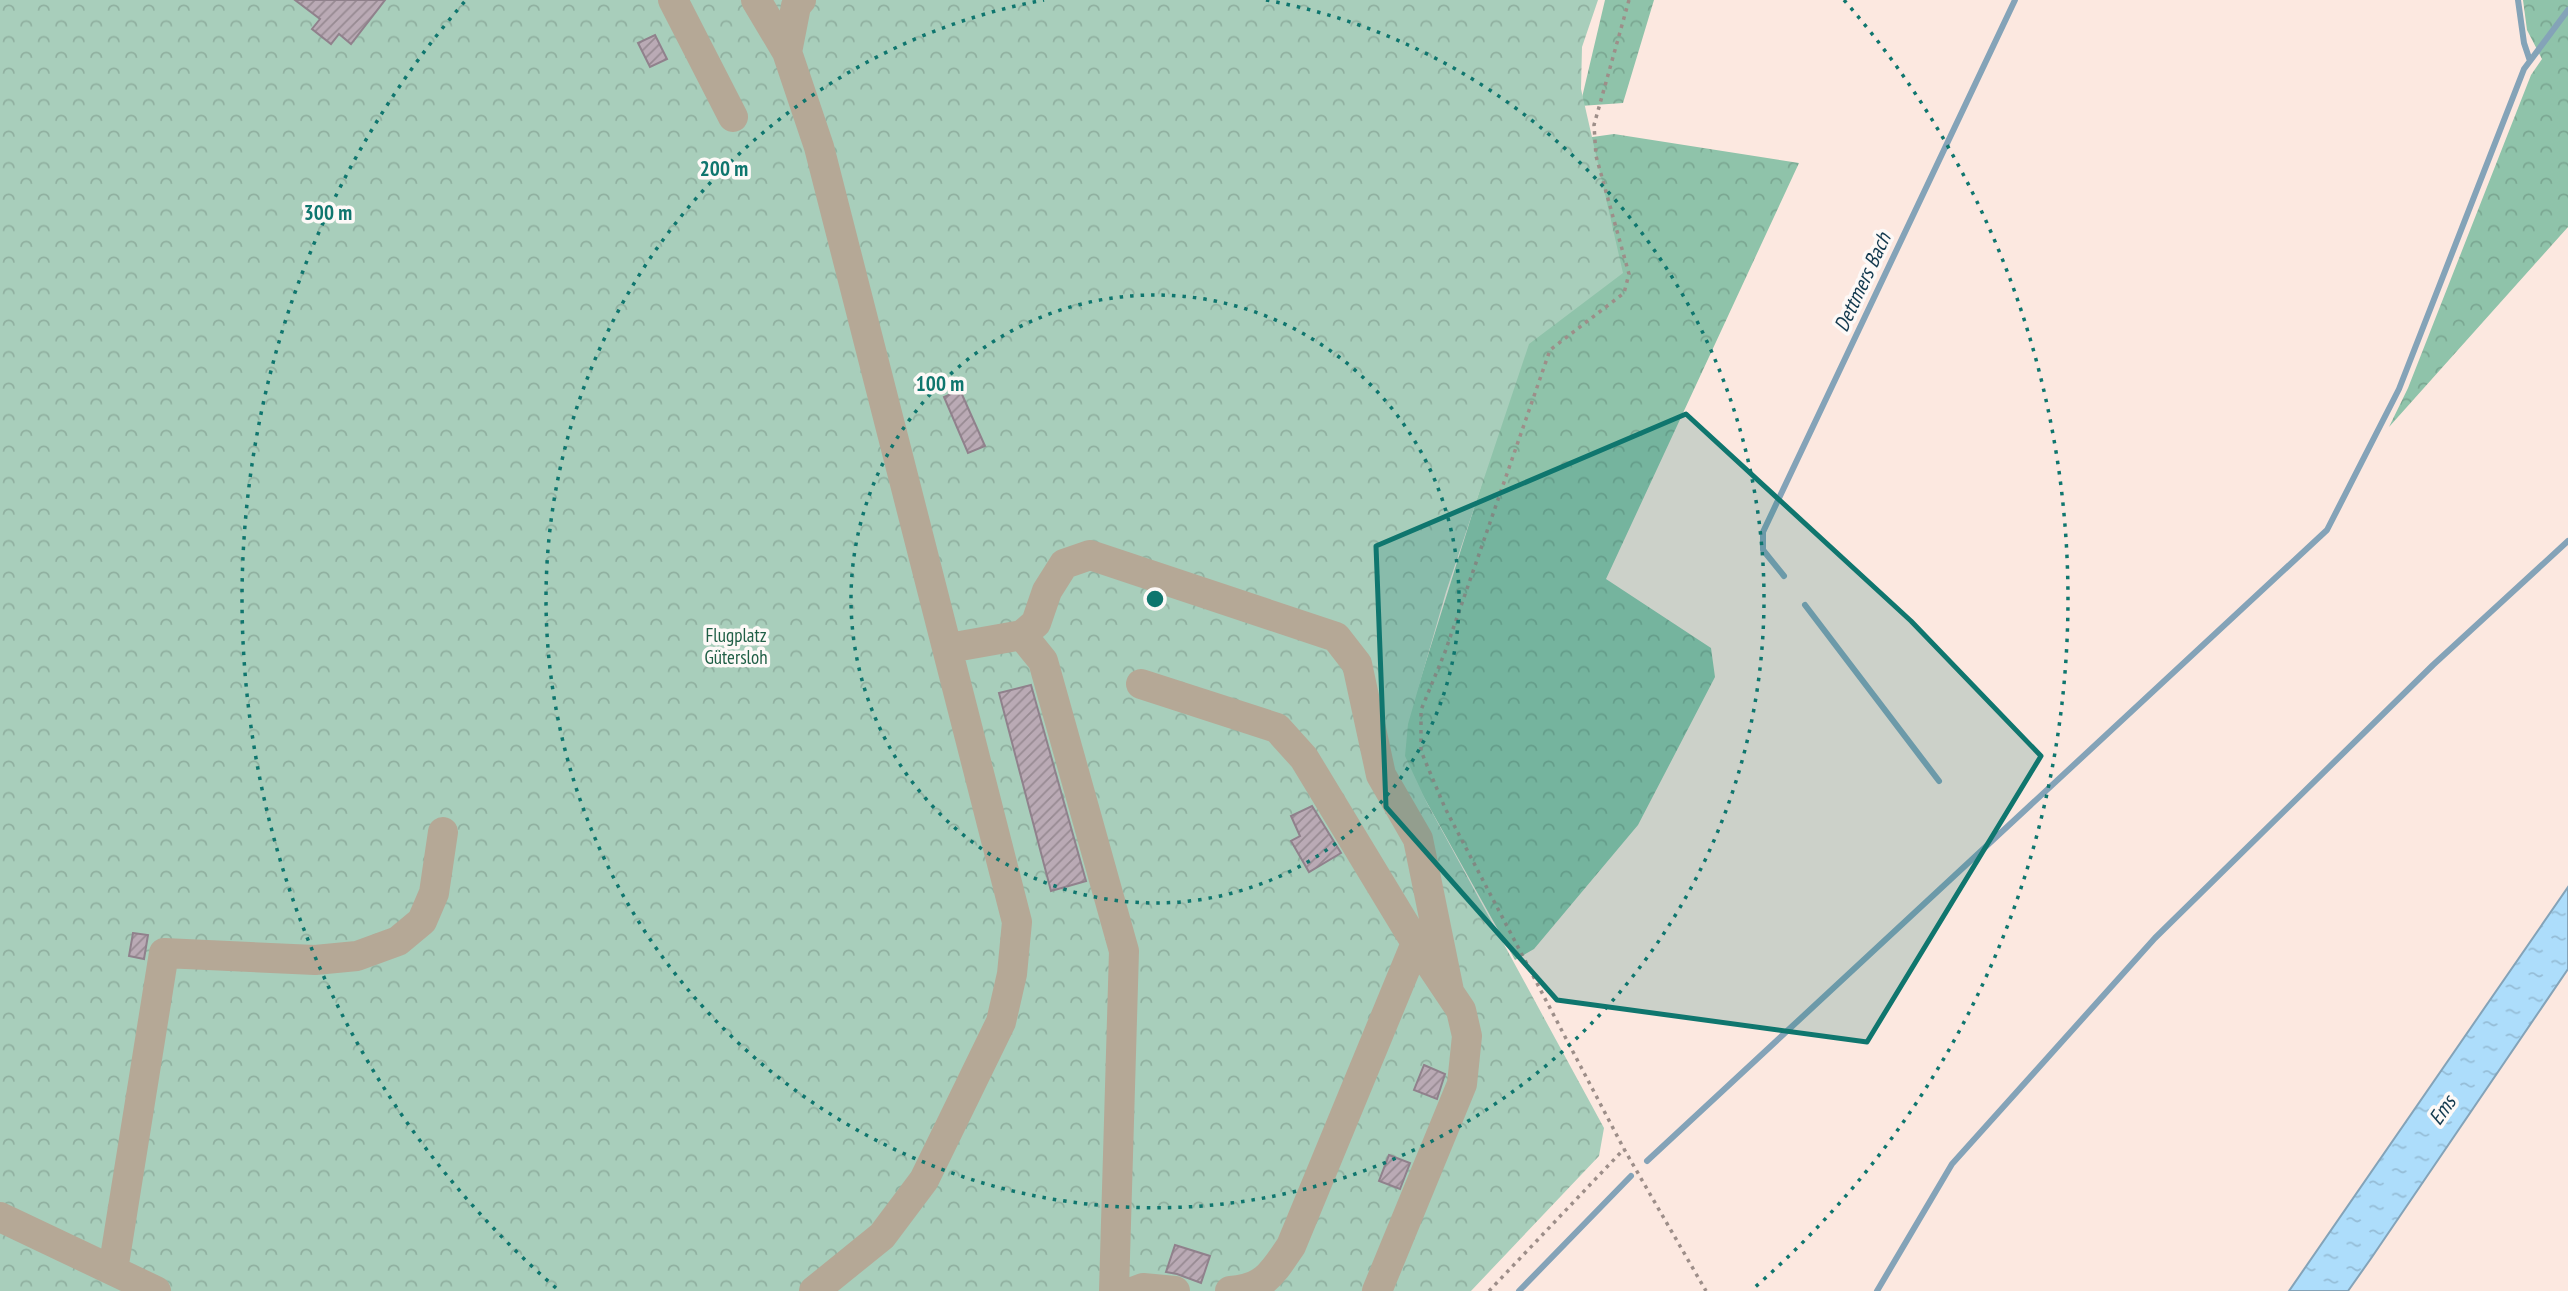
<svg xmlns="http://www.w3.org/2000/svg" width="2568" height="1291" font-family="'PT Sans Narrow',sans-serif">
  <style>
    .forest { fill: url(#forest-crowns) }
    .park { fill: url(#park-crowns) }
    .water { fill: url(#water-ripples); stroke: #84a3b8; stroke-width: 2 }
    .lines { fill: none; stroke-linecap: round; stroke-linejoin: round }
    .stream { stroke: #84a3b8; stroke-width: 6 }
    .building { fill: url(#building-hatch); stroke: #90818c; stroke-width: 2 }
    .path { stroke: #9d8e89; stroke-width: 3.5; stroke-dasharray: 3.5 5; stroke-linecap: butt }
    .minor { stroke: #b5a896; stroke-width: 30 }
    .marked { fill: #0f766e; fill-opacity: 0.2; stroke: #0f766e; stroke-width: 5; stroke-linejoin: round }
    .ring { fill: none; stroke: #0f766e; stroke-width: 3.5; stroke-dasharray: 3.5 7 }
    .labels { text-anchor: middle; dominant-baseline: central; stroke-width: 7; stroke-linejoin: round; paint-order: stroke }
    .park-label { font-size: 19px; fill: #1f5e45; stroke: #fdf9f7 }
    .water-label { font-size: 21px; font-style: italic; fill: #12394e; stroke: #fdf9f7 }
    .centre { fill: #0f766e; stroke: #fdf9f7; stroke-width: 3.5 }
    .ring-label { font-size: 21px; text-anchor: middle; font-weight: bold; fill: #0f766e; stroke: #fdf9f7; stroke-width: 7; stroke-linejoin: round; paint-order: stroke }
  </style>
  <defs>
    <pattern id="forest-crowns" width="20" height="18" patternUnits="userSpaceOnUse" patternTransform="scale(1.75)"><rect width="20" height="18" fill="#8fc3aa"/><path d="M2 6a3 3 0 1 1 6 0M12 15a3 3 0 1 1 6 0" fill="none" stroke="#7ba792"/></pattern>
    <pattern id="park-crowns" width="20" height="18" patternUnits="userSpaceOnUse" patternTransform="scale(1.75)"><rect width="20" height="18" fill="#a8cebb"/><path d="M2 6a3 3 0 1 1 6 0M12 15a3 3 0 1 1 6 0" fill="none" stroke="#90b0a0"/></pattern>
    <pattern id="water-ripples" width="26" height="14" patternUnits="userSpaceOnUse" patternTransform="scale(1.75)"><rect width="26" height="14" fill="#adddfb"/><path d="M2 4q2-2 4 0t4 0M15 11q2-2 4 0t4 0" fill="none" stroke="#95bdd7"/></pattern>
    <pattern id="building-hatch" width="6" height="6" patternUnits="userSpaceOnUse" patternTransform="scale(1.75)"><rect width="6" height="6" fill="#baaab5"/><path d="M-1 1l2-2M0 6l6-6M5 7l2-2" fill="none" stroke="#978a92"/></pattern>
  </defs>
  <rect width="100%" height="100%" fill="#fce8e0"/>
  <path class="forest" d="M1605,0H1654L1623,103L1580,106Z
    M2523,0H2568V227L2389,427L2408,388L2531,75L2542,59L2527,30Z
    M1614,134L1799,163L1606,579L1711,648L1715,677L1638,825L1534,949L1515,960L1398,751L1526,342L1571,140Z"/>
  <path class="park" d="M0,0H1598L1582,47L1581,89L1623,273L1529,344L1446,592L1408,724L1405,756L1427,803L1604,1128L1599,1156L1471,1291H0Z"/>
  <path class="water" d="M2568,887V969L2372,1257L2348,1291H2289Z"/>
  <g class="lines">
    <path class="stream" d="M2518,0L2524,43L2530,61
      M1784,576L1763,550V532L2015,0
      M1805,605L1939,781
      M1647,1161L2327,530L2399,389L2524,69L2568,10
      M1519,1291L1631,1176
      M1877,1291L1952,1164L2155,938L2433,665L2568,541"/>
  </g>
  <path class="building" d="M295,0H385L351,44L339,34L331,44L312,29L320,19Z
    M655,35L667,59L650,67L638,43Z
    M960,390L985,446L968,453L944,397Z
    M1031,685L1086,881L1051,891L999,693Z
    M1312,806L1341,853L1309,872L1291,841L1300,836L1291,816Z
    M133,933L148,935L144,959L129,956Z
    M1424,1065L1445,1074L1437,1099L1414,1090Z
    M1389,1155L1410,1163L1400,1189L1379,1181Z
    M1175,1245L1210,1256L1201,1283L1177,1274L1166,1272Z"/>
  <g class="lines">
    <path class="path" d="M1629,0L1594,125L1596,156L1629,274L1624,293L1550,350L1445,652L1421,710V751L1445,808L1624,1149L1706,1291
      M1489,1291L1624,1149"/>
    <path class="minor" d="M673,0L733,117
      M756,0L787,52L819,147L1017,922L1012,974L1001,1022L924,1180L882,1236L814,1291
      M787,52L796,6L801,0
      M1022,635L1043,661L1124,951L1114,1291
      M949,648L1022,635L1036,623L1047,591L1064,564L1090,555L1336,637L1357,664L1381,775L1418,839L1449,991
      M1141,684L1277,728L1304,758L1416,943L1461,1010L1467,1036L1462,1084L1377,1291
      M0,1217L156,1291
      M113,1270L164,953L315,960L357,956L398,941L422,921L434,893L443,832
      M1135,1291L1143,1288L1175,1291
      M1230,1291C1265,1289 1273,1272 1291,1246L1416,943"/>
  </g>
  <path class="marked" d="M1686,414L1911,621L2041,756L1867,1042L1557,1000L1386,807L1376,546Z"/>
  <g class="ring">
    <circle cx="1155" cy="599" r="304"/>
    <path d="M1266 0A609 609 0 1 1 1044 0"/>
    <path d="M556 1288A913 913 0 0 1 466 0M1844 0A913 913 0 0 1 1754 1288"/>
  </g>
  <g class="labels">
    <g class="park-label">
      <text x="736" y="635">Flugplatz<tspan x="736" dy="22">Gütersloh</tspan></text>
    </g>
    <g class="water-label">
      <text transform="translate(1862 282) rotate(-65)">Dettmers Bach</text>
      <text transform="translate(2442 1110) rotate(-55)">Ems</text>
    </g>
  </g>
  <circle cx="1155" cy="599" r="10" class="centre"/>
  <g class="ring-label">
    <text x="724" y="176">200 m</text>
    <text x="328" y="220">300 m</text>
    <text x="940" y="391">100 m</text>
  </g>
</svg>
